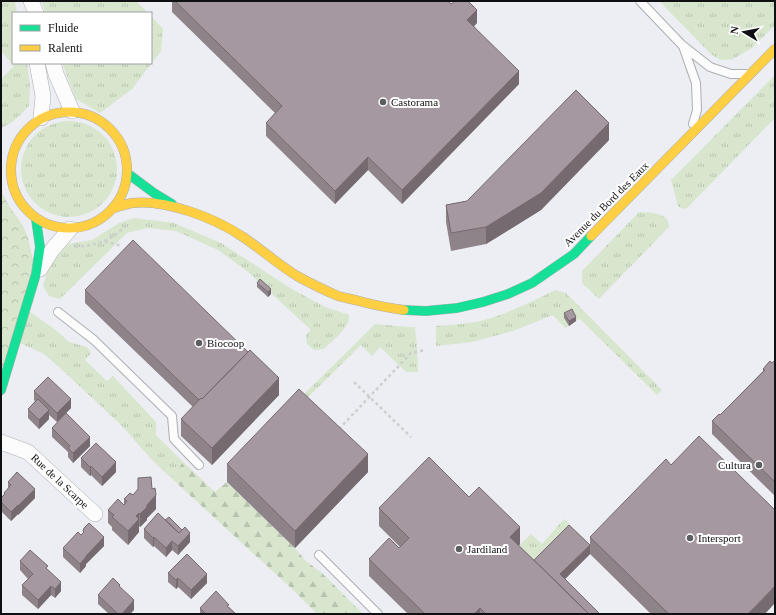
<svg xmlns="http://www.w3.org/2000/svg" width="776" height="615" font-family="Georgia,serif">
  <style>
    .grass { fill: url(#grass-tufts) }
    .forest { fill: url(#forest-firs) }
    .park { fill: url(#park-crowns) }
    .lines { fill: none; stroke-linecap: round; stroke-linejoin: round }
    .lane-casing { stroke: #acaeb1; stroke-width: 10 }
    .street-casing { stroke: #acaeb1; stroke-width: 16 }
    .fast-casing { stroke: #acaeb1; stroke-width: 10 }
    .slow-casing { stroke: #acaeb1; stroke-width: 10 }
    .path { stroke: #cdcecf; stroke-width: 2.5; stroke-dasharray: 3 3; stroke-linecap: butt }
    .lane { stroke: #fcfcfd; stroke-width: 8 }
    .street { stroke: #fcfcfd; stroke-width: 15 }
    .fast { stroke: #16e098; stroke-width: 9 }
    .slow { stroke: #ffcf43; stroke-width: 9 }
    .wall { fill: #8f838a }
    .shaded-wall { fill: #746a70 }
    .building { fill: #a698a0; stroke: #746a70 }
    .poi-dot { fill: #5c5e61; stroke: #fff; stroke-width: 1.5 }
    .labels { text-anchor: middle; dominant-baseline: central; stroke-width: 4; stroke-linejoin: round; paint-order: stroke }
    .poi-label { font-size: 11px; fill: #0f1013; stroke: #fff; text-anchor: start }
    .street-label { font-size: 11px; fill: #0f1013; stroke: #fff }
  </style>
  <defs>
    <pattern id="grass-tufts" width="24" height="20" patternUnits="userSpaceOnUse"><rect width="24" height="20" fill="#d8e6ce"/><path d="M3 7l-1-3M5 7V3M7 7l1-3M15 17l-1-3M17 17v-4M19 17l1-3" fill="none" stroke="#b8c4b0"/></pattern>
    <pattern id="forest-firs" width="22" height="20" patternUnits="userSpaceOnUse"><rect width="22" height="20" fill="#d8e6ce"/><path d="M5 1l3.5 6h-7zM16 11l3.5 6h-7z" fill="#b8c4b0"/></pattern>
    <pattern id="park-crowns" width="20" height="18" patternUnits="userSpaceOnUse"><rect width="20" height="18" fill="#d8e6ce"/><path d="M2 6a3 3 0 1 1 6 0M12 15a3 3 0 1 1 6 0" fill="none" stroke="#b8c4b0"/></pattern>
  </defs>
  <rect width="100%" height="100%" fill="#eceef3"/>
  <path class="grass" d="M1,1H15L17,13H13V63H27L30,84L29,106C21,114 12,124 1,128V79L14,66L1,51Z
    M42,1H136L148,13H45Z
    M659,1H775V25L752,48L733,59L721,60L712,55Z
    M151,16L163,29L161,51L132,89L100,113L76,99L62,63H151Z
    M775,75V118L687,208C683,209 681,209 678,206L671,180Z
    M21 169a48 48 0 1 1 96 0a48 48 0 1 1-96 0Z
    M1,191L9,206L23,226L26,309L57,331L69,342L87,347L91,353L85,360L107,381L113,376L156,422V435L183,462L171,478L152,460L121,425L59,367L44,354L16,341Z
    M639,212C650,213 670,212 669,227L599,299L582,283V271Z
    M134,218L174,223L221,243L292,289L325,307L349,315C351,327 331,342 324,349L314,350L307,344L306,335L311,330L248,272L218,250L176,231L147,228L127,233L60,299L49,296L43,286L49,265L68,244L92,240L119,223Z
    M556,290L566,293L662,390L657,395L580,319L576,321L564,318L569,326L565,328L553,315L513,331L472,342L436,346V326C449,325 463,324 476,322C502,317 532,301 556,290Z
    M375,324L408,327H415L417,346L418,372H406L380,347L372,356L361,345L293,412L289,409Z
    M564,519L595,549L590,554L569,534L530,574L510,554L531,534L542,544Z"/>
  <path class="forest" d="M183,462L215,492L227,482L295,548L306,561L322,573L363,614H317L292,589L171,478Z"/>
  <path class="park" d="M1,191L9,206L23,226L28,237L36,274L1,390Z"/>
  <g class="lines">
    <defs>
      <path id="lane" d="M640,1L682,45L710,67L731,74H745
        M683,46L696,83L697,110L693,124
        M58,312L94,340L172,416L174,439L199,465
        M319,555L378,614"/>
      <path id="street" d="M31,1L36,13
        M37,63L43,96L41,118
        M53,63L56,74L72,111
        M40,269L52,250L70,229
        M1,442L28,452L95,514"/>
      <path id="fast" d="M127,173L154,193L172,204
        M404,310L426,311L457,308L483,302L508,294L532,283L574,254L591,236
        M1,390L36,274L40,247L36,219"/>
      <path id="slow" d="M11 170a58 58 0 1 1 116 0a58 58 0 1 1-116 0Z
        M114,208C120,206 126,204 132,203C166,199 215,218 243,237C261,249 279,265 297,276C310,283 324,290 338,296C345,298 352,299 359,301C374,305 388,308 404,310
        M591,236L775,49"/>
    </defs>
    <use href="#lane" class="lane-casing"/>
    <use href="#street" class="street-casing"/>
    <use href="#fast" class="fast-casing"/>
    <use href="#slow" class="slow-casing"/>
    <path class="path" d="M105,242L116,244L122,247
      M75,247C98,245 111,241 127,224
      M354,382L411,437
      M339,429L411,353L425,350"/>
    <use href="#lane" class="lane"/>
    <use href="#street" class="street"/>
    <use href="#fast" class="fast"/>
    <use href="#slow" class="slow"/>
  </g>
  <path class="wall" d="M172,1H448L477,23L474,26L519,84L402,204L368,170L335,204L266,136V123L275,113L172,12Z
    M609,140L541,210L486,244L451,251L446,222V205L467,201Z
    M257,283L271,294L268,297L257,287Z
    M85,290L279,395L212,465L181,436V419L193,407L85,303Z
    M564,313L576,321L569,326L564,318Z
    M775,360V496L712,434V421L720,415L763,371V369L772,363Z
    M34,391L71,408L57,422L49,415V419L39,429L28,418V409L35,401L34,400Z
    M52,428L90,446L73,463L68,457V452L52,437Z
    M81,458L116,472L102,486L91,475L90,476L81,467Z
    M227,464L368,472L295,548L227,482Z
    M138,478L152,489L156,509L147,518V520L140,527L139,526V532L128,545L112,530V527L108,523V510L124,505V499L133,495L138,490Z
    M8,482L35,498L18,515V514L11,521L1,511V498L4,494V493L8,489Z
    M469,497L520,544L519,546L534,560L590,554L565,579L600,614H408L369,576V559L400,547L379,526V508Z
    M165,520L182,530L190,542L178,555L172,550L166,557L154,546L153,547L144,538V529Z
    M83,531L104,546L86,564V566L80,573L63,557V548L81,535L83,533Z
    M590,537L765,614H651L590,554Z
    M20,561L48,570L61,591L55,598L51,595L38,609L22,595V585L28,579L20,570Z
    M168,573L207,583L191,599L178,587L176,589L168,582Z
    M120,588L134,610L130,614H109L98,604V595Z
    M229,607L236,614H200V608Z"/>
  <path class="shaded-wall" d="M477,10V23L467,33V20Z
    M519,71V84L402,204V190Z
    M609,123V140L541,210L486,244V227Z
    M368,157V170L335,204V191Z
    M271,289V294L268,297V292Z
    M576,317V321L569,326V321Z
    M279,378V395L212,465V448Z
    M71,399V408L57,422V413Z
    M49,410V419L39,429V420Z
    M90,437V446L73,463V453Z
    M368,454V472L295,548V531Z
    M116,462V472L102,486V477Z
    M91,466V475L90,476V467Z
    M35,489V498L18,515V506Z
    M156,495V509L147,518V520L140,527V514L147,505Z
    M18,505V514L11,521V512Z
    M139,513V532L128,545V531L136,516Z
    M520,527V544L510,554V537Z
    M190,533V542L178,555V546Z
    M104,537V546L86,564V566L80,573V564L86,556Z
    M154,537V546L153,547V538Z
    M172,541V550L166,557V548Z
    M590,545V554L560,584V574Z
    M207,574V583L191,599V590Z
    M178,578V587L176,589V580Z
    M61,582V591L55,598V589Z
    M51,586V595L38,609V600Z
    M775,586V603L765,614H748Z
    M134,600V610L130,614H122Z
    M480,608V614H474Z"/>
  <path class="building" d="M175,1H448L451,4L455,1H468L477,10L467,20L519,71L402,190L368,157L335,191L266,123L282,106Z
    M576,90L609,123L541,193L486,227L451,233L446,205L467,201Z
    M133,240L248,352L202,399L201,398L199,400L85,290Z
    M260,279L271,289L268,292L257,283Z
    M572,309L576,317L569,321L564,313Z
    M250,350L279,378L212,448L181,419L201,398L202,399Z
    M775,360V482L712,421L719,414L720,415L765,370L763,369L769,362L770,361L772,363Z
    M48,377L71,399L57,413L34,391Z
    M299,389L368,454L295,531L227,464Z
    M38,399L49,410L39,420L28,409Z
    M66,413L90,437L73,453L68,448L70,446L52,428Z
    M699,436L775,510V586L748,614H669L590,537L666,459L671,465Z
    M96,443L116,462L102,477L91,466L90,467L81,458Z
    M429,457L469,497L479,487L520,527L510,537L589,614H486L480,608L474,614H425L369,559L389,538L399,548L409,538L379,508Z
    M17,472L35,489L18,506V505L11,512L1,502V498L5,494L4,493L11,485L8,482Z
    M151,477L152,489L155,488L156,495L147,505V507L140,514L139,513L136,516L139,519L128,531L112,517L114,515L108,510L118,499L124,505L127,501L124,499L130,493L133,495L138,489V478Z
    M158,513L179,533L185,527L190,533L178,546L172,541L166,548L154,537L153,538L144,529Z
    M169,517L182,530L179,533L165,520Z
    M89,523L104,537L86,556V557L80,564L63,548L78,532L81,535L84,532L83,531L84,528Z
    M569,525L590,545L560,574L600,614H589L534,560Z
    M30,550L48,566L46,568L61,582L55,589L51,586L38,600L22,585L33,574L20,561Z
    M187,554L207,574L191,590L178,578L176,580L168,573Z
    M113,578L120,585L119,586L134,600L122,614H118L98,595Z
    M216,591L229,605L227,606L236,614H204L205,613L200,608Z"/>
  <g class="poi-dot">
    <circle cx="383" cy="102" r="4"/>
    <circle cx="199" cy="343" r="4"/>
    <circle cx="759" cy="465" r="4"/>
    <circle cx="690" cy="538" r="4"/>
    <circle cx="459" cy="549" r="4"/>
  </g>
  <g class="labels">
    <g class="poi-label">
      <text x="391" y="102">Castorama</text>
      <text x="207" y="343">Biocoop</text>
      <text x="751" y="465" text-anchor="end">Cultura</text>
      <text x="698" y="538">Intersport</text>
      <text x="467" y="549">Jardiland</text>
    </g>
    <g class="street-label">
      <text transform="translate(606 204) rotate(-45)">Avenue du Bord des Eaux</text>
      <text transform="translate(60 481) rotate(43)">Rue de la Scarpe</text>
    </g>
  </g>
  <rect width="776" height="615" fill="none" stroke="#0f1013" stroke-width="4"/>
  <rect x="12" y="12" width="140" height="52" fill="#ffffff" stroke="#9f9fa1"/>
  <rect x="20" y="25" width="20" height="6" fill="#16e098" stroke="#9f9fa1"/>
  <text x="48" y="32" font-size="12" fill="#0f1013">Fluide</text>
  <rect x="20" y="45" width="20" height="6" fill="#ffcf43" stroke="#9f9fa1"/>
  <text x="48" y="52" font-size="12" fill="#0f1013">Ralenti</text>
  <g transform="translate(744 32) rotate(280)" stroke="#ffffff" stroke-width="3" paint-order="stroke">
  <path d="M0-3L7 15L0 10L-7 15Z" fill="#0f1013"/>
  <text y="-6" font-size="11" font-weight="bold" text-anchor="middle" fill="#0f1013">N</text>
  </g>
</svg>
